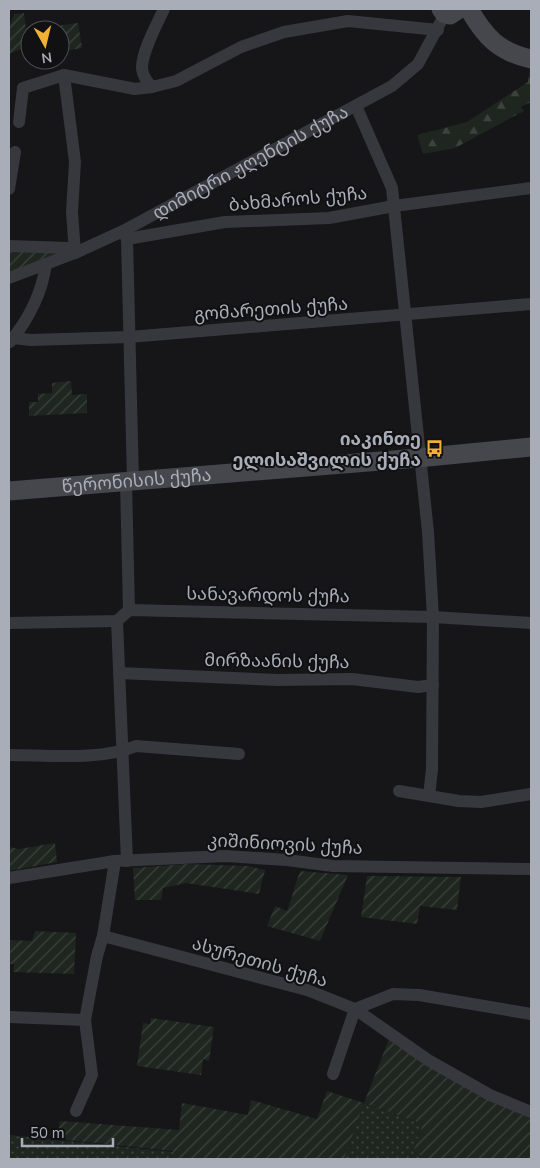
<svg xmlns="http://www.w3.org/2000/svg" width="540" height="1168" font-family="'Nunito Sans','Noto Sans Georgian',sans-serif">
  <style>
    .grass { fill: url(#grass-dots) }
    .forest { fill: url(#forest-firs) }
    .garden { fill: url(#garden-furrows) }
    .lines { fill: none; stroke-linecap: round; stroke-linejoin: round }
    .street { stroke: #37383d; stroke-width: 12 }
    .secondary { stroke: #45474d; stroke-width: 19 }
    .labels { text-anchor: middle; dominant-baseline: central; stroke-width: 4; stroke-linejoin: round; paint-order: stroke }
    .street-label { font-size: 18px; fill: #a8adb8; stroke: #111113 }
    .poi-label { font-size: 18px; font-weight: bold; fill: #a8adb8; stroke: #111113; text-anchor: end }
  </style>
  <defs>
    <pattern id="grass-dots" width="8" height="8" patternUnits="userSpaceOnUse" patternTransform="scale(1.25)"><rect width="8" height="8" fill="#1e261f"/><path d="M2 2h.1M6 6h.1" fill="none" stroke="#3c433d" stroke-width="1.8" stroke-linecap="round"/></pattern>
    <pattern id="forest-firs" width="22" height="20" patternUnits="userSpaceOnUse" patternTransform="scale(1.25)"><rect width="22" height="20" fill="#1e261f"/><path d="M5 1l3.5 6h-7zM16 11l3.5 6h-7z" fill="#3c433d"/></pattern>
    <pattern id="garden-furrows" width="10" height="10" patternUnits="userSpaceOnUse" patternTransform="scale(1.25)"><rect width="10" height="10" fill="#1e261f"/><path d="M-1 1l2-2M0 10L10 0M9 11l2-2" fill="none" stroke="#3c433d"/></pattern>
  </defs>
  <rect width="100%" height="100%" fill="#161618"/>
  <path class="grass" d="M364,1103L423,1124L413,1152L428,1159H344Z
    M9,1122L10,1135L174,1152V1159H9Z"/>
  <path class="forest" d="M530,69L531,102L521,107L524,111L455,148L423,154L417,135L467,122L528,82Z"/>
  <path class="garden" d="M24,13L28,46L9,54V28L14,14Z
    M78,23L82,48L60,52V30H51L50,27Z
    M9,251L62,253L9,274Z
    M71,381L72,395L87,394V413L29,416V402H38V394L52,393V383Z
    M55,843L57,862L9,871V847L19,849Z
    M186,864L248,866L265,870L259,894L186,883L163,888L161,900H135L133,868Z
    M300,871L348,875L320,941L267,926L275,906L287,911Z
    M367,876L461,877L457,910L420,906L417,924L361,917Z
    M35,931L76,933L74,974L13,972L14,964H9V940L32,941Z
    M151,1018L214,1027L209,1061L203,1059L201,1075L137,1066L143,1023L150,1024Z
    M389,1039L531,1116V1159H428L413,1152L423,1124L364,1103L344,1159H174L173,1151L57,1139L60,1121L179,1130L182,1103L248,1115L251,1100L317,1119L327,1091L364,1103Z"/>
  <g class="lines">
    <g class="street">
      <path d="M64,75L75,162L72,212L75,253"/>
      <path d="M152,87C147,82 143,76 142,69C141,53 157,24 164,9"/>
      <path d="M356,106L392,188L428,532L433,617L432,769L429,796"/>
      <path d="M19,122L23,88L64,75L135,89L152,87L176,81L241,47L284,32L348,21L438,30"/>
      <path d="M9,189L15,152"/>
      <path d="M123,231L127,239L133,481"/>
      <path d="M127,239L225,222L329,218L394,206L531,188"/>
      <path d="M9,246L69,248L75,253"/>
      <path id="s1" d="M9,278L75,253L123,231L392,86L418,64L445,14"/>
      <path d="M13,338L31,340L129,337L531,304"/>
      <path d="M10,342C28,320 42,293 46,264"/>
      <path d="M126,482L129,610"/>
      <path d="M117,621L127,861"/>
      <path d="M9,623L117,621L129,610L433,617L531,623"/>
      <path d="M119,673L278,680L352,679L418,687L433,685"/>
      <path d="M9,755C47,755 101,761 136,746L239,754"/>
      <path d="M399,791L459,801L481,802L531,794"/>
      <path d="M9,878L115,861L225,856L287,860L333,866L531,869"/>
      <path d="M103,936L307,990L355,1009L428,1060L490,1095L531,1112"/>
      <path d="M9,1017L85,1020"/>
      <path d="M333,1074L355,1009L393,994L419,995L531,1014"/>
      <path d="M76,1111L92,1075L85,1020L97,956L103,936L115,861"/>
    </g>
    <g class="secondary">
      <path d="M441,9L445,14L450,15L459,9"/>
      <path d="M469,9C485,37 499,52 531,59"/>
      <path id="s2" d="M9,491L418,458L531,447"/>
    </g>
  </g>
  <defs>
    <symbol id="bus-bare" viewBox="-9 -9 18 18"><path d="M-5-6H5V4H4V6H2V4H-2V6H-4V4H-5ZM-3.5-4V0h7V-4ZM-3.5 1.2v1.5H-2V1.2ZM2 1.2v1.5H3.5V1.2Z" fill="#f2b134" stroke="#111113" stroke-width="2.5" paint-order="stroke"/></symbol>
  </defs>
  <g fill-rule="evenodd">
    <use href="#bus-bare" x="422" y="436" width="25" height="25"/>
  </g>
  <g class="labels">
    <g class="street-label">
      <text stroke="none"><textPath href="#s1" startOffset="268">დიმიტრი ჟღენტის ქუჩა</textPath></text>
      <text transform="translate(298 199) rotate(-5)">ბახმაროს ქუჩა</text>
      <text transform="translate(271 309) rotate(-4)">გომარეთის ქუჩა</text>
      <text stroke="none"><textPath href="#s2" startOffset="128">წერონისის ქუჩა</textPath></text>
      <text transform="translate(268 595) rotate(1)">სანავარდოს ქუჩა</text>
      <text transform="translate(277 661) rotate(1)">მირზაანის ქუჩა</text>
      <text transform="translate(285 844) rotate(3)">კიშინიოვის ქუჩა</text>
      <text transform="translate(260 962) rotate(16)">ასურეთის ქუჩა</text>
    </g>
    <g class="poi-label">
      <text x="421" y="439">იაკინთე<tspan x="421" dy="21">ელისაშვილის ქუჩა</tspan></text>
    </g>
  </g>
  <rect width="540" height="1168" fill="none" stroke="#a8adb8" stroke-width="20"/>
  <g transform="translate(45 45) rotate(172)"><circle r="24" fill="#111113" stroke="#4d4f55"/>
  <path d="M0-4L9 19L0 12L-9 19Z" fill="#f2b134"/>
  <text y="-8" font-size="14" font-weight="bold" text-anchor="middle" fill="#a8adb8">N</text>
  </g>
  <path d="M22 1138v8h91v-8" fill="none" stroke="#a8adb8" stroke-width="2.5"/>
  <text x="30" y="1138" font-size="15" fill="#a8adb8" stroke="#111113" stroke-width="4" paint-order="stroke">50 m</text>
</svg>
